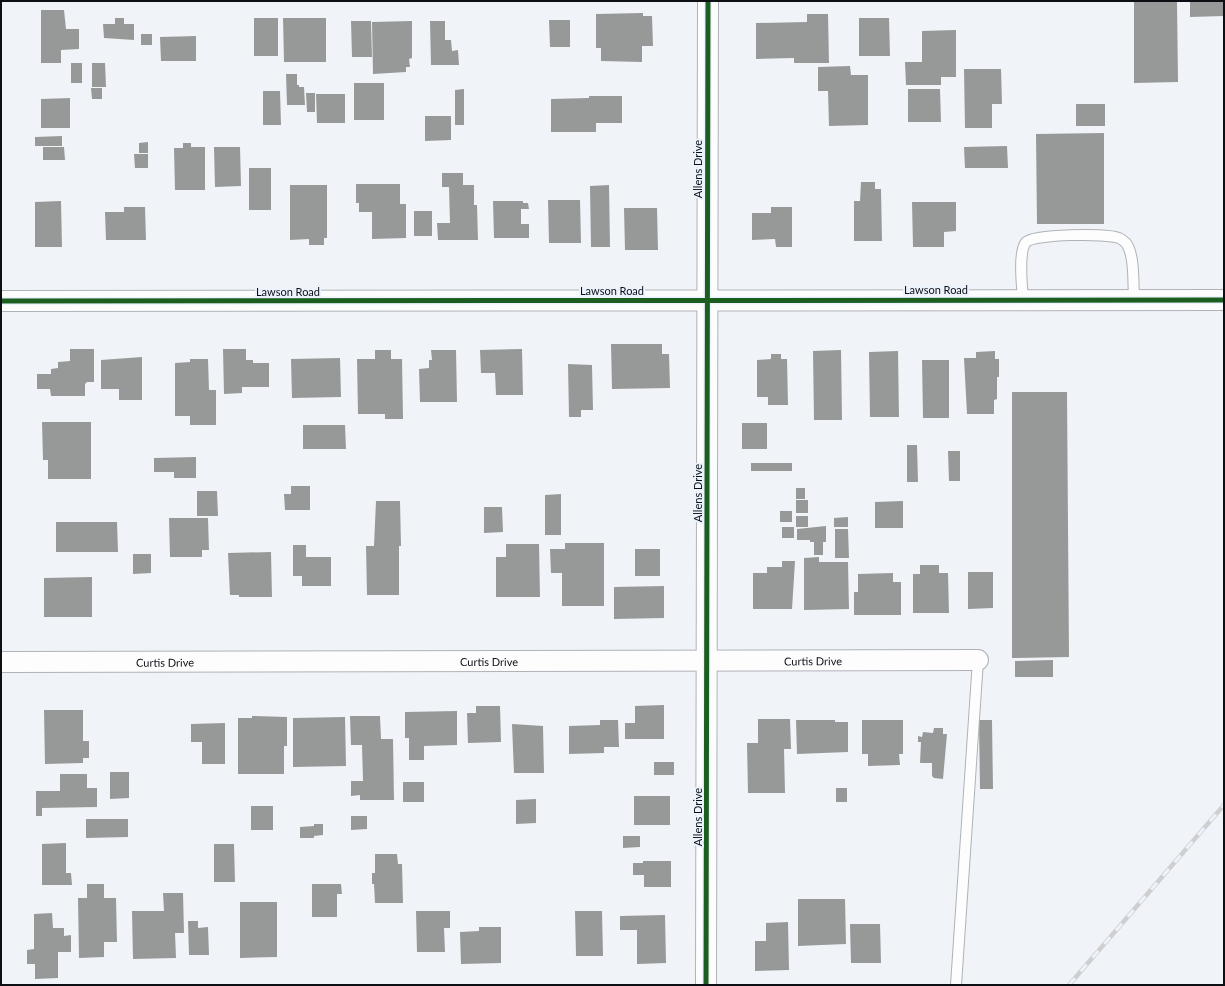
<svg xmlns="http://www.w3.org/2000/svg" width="1225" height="986" font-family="Lato,sans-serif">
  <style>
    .building { fill: #979998 }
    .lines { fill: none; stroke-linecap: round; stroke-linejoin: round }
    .service-casing { stroke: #afb2b7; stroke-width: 12 }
    .minor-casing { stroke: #afb2b7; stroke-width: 22 }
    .service { stroke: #fdfdfe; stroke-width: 10 }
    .minor { stroke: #fdfdfe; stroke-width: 20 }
    .rail-casing { stroke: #cfcfd1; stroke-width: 4.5 }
    .rail { stroke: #edf3fc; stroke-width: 3; stroke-dasharray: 9; stroke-linecap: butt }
    .cycleway-casing { stroke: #edf3fc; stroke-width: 8 }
    .cycleway { stroke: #1b5e20; stroke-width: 5 }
    .labels { text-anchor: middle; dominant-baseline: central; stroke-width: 4; stroke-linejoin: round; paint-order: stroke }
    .street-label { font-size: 11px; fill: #0c1015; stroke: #edf3fc }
  </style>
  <rect width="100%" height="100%" fill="#f0f4f8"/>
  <path class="building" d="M1134,1H1177L1178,82L1134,83Z
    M1190,1H1224V16L1190,17Z
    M41,10H64L66,29H79V49L61,50V63H41Z
    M643,13V16H652L653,46H642V62L601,61V48H596V14Z
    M807,14H828L829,63H794V58L756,59V23L807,22Z
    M115,18H124V24H134V40L104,38L103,24H115Z
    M254,18H278V56H254Z
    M283,18H326V62H284Z
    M859,18H889L890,56H859Z
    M549,20H570V47H550Z
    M351,21H371L372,57H352Z
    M412,21V58L409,59L410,67H406V72L373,74L372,22Z
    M430,21H445V40H451L452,51L458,50L459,65H431Z
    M956,30V77H941V85H906L905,62H922V31Z
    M141,34H152V45H141Z
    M196,36V61H161L160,37Z
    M71,63H82V83H71Z
    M92,63H105L106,87H92Z
    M850,66L851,75H868V125L829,126L828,91H818V67Z
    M964,69H1001L1002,104H992V128H965Z
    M286,74H297V85H299V87H304L305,105H287Z
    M354,83H384V120H354Z
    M91,88H102V99H92Z
    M464,89V125H455V90Z
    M908,89H940L941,122H908Z
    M263,91H280L281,125H263Z
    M306,93H315V112H307Z
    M316,94H345V123H317Z
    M589,96H622V123H596V132H551V99L589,98Z
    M70,98V128H41V99Z
    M1076,104H1105V126H1076Z
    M425,116H451V140L425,141Z
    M1104,133V224H1037L1036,134Z
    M62,136V146H35V137Z
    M148,142V153H139V143Z
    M183,143H191V147H205V190H175L174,148H183Z
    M1007,146L1008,168H965L964,147Z
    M43,147H64L65,160H43Z
    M214,147H240L241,186L215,187Z
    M134,154H148V168H135Z
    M249,168H271V210H249Z
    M442,173H463V185H474V205H477L478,240H438L437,223H450L449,187H442Z
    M861,182H875V189H881L882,241H854V201H860Z
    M356,184H400V204H406V238L372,239V212H359V203H356Z
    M290,185H327V238H324V245H309V239L290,240Z
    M609,185L610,247H591L590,186Z
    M548,200H580L581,243H549Z
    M61,201L62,247H35V202Z
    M493,201H523V203H528L529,209H521V224H529V238H494Z
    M912,202H956V231L944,232V247H913Z
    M124,207H145L146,240H106L105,212H124Z
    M771,207H792V247H776L775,239L752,240V213H771Z
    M624,208H657L658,250H625Z
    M414,211H432V236H414Z
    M611,344H662V354H669L670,388L612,389Z
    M70,349H94V382H87L85,384V396H51L50,389H37V374H51V369L58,368V362L70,361Z
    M223,349H246V360H253V363H269V387H242V393L224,394Z
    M522,349L523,395H496L495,373H481L480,350Z
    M375,350H391V359H402L403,419H385V414H358L357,359H375Z
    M431,350H456L457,402H420L419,369L429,368V360H432Z
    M841,350L842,420H814L813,351Z
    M898,351L899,417H870L869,352Z
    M995,351V359H999V377H997V399L994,400V414H967L964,358H976V352Z
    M771,354H781V359H787L788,405H768V397H757V360L771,359Z
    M142,357V400H119V389H101V360Z
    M340,358L341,397L292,398L291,359Z
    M190,359H208L209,390H216V425H190V416H175V363L190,362Z
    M922,360H949V418H923Z
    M568,364L592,365L593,410H581V417H569Z
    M1012,392H1067L1069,657L1012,658Z
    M42,422H91V479H48V460H43Z
    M742,423H767V449H742Z
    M303,425H345L346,449H303Z
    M907,445H917L918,482H907Z
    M948,451H960V481H949Z
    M196,457V478H174V472H154V458Z
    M751,463H792V471H751Z
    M291,486H310V510H285L284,494H291Z
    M796,488H805V499H796Z
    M197,491H217L218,516H197Z
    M561,494V535H545V495Z
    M796,500H808V513H796Z
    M376,501H400L401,546H384H399V595H367L366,546H374Z
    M903,501V528H875V502Z
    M484,507H502L503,532L484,533Z
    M780,511H792V522H780Z
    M796,516H808V527H796Z
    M848,517V527H834V518Z
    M169,518H208L209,550H202V557H170Z
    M56,522H117L118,552H56Z
    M826,526V542H823V555H814V542H810V540H797V529Z
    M782,527H794V538H782Z
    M835,529H848L849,558H835Z
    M565,543H604V606H562V573H551L550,549H565Z
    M506,544H539L540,597H496V557H506Z
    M293,545H306V557H331V586H302V576H293Z
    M635,549H660V576H635Z
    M271,552L272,597H239V595H230L228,553Z
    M133,554H151V573L133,574Z
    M819,557V562H848L849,609L804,610V558Z
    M782,561H795L792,609H753V573H767V567H782Z
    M920,565H939V573H948L949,613H913V574H920Z
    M968,572H993V608L968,609Z
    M893,573V582H901V615H854V592H858V574Z
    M92,577V617H44V578Z
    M664,586V618L614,619V587Z
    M1053,660V677H1015V661Z
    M664,705V739H625V723H635V706Z
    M476,706H500L501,742L468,743L467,713H476Z
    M44,710H83V741H89V758H83V763L45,764Z
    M457,711V745L424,746V760H409V738H405V712Z
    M252,716L287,717V746H284V774H238V718H252Z
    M350,716H380L381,739H393L394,800H360V795L351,796V781H363L362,745H351Z
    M345,717L346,766L293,767V718Z
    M758,719H790L791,749H784L785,793H748L747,743H758Z
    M600,720H618L619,747H604V753L569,754V726L600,725Z
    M796,720H835V722H848V752L797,754Z
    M862,720H903V754H899L900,765L868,766V754H862Z
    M979,720H992L993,789H980Z
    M225,723V764H202V742H191V724Z
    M512,724L543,726L544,773H514Z
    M934,728H943V734H947L943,779L934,778L932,776V763H920L921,742H918V736L922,737L923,732L933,733Z
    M654,762H674V775H654Z
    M110,772H129V798L110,799Z
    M60,774H87V788H97V807L42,808V816H36V791H60Z
    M403,782H424V802H403Z
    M836,788H847V802H836Z
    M634,796H670V825H634Z
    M536,799V823L516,824V800Z
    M251,806H273V830H251Z
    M351,816H367V829L351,830Z
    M86,819H128V837L86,838Z
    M314,824H323V835L314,836V838H300V827L314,826Z
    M623,836H640V847L623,848Z
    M66,843V873H71L72,885H42V844Z
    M214,844H234L235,882H214Z
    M375,854H397L398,864H402L403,903H375L374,884H372V873H375Z
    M643,861H671V887H644V875H633V863H643Z
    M87,884H104V898H116L117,942H104V957L79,958L78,898H87Z
    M312,884H341L342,894H337V917H312Z
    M163,893H183L184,933H175L176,958L133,959L132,911H164Z
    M798,899H845L846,944L798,946Z
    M240,902H277V957L240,958Z
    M416,911H450V928H444L445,952H417Z
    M575,911H602L603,956H576Z
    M52,913L53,928H64V936L71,935V952H58V978L35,979V964H27V950L34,949V914Z
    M665,915L666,963L637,964V930H620V916Z
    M188,921H198V928L208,927L209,955H189Z
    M788,922L789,970L755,971V941H766V923Z
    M850,924H880L881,963H851Z
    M479,927H501V963L461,964L460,932L479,931Z"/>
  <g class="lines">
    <defs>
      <path id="service" d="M1023,299C1022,286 1018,252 1026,242C1034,234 1107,233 1119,238C1121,239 1124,241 1126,243C1135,255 1133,285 1134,300
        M956,985L978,660"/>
      <g id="minor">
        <path d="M1,301L1224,300"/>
        <path id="s1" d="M1,662L978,660"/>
        <path d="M706,985L708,1"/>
      </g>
    </defs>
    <use href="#service" class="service-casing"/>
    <use href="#minor" class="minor-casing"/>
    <use href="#service" class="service"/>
    <use href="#minor" class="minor"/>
    <defs>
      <path id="rail" d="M1069,985L1224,805"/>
    </defs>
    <use href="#rail" class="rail-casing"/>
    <use href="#rail" class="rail"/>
    <defs>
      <path id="cycleway" d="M1,301L1224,300
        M706,985L708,1"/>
    </defs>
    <use href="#cycleway" class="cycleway-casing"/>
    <use href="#cycleway" class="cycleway"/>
  </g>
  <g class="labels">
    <g class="street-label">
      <text transform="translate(697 169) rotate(-90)">Allens Drive</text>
      <text x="936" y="289">Lawson Road</text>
      <text x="612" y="290">Lawson Road</text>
      <text x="288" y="291">Lawson Road</text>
      <text transform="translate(697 493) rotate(-90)">Allens Drive</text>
      <text stroke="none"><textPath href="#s1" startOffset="812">Curtis Drive</textPath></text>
      <text stroke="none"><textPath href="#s1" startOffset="164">Curtis Drive</textPath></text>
      <text stroke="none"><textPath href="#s1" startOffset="488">Curtis Drive</textPath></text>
      <text transform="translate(697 817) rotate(-90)">Allens Drive</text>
    </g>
  </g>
  <rect width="1225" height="986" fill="none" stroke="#0c1015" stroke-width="4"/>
</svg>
